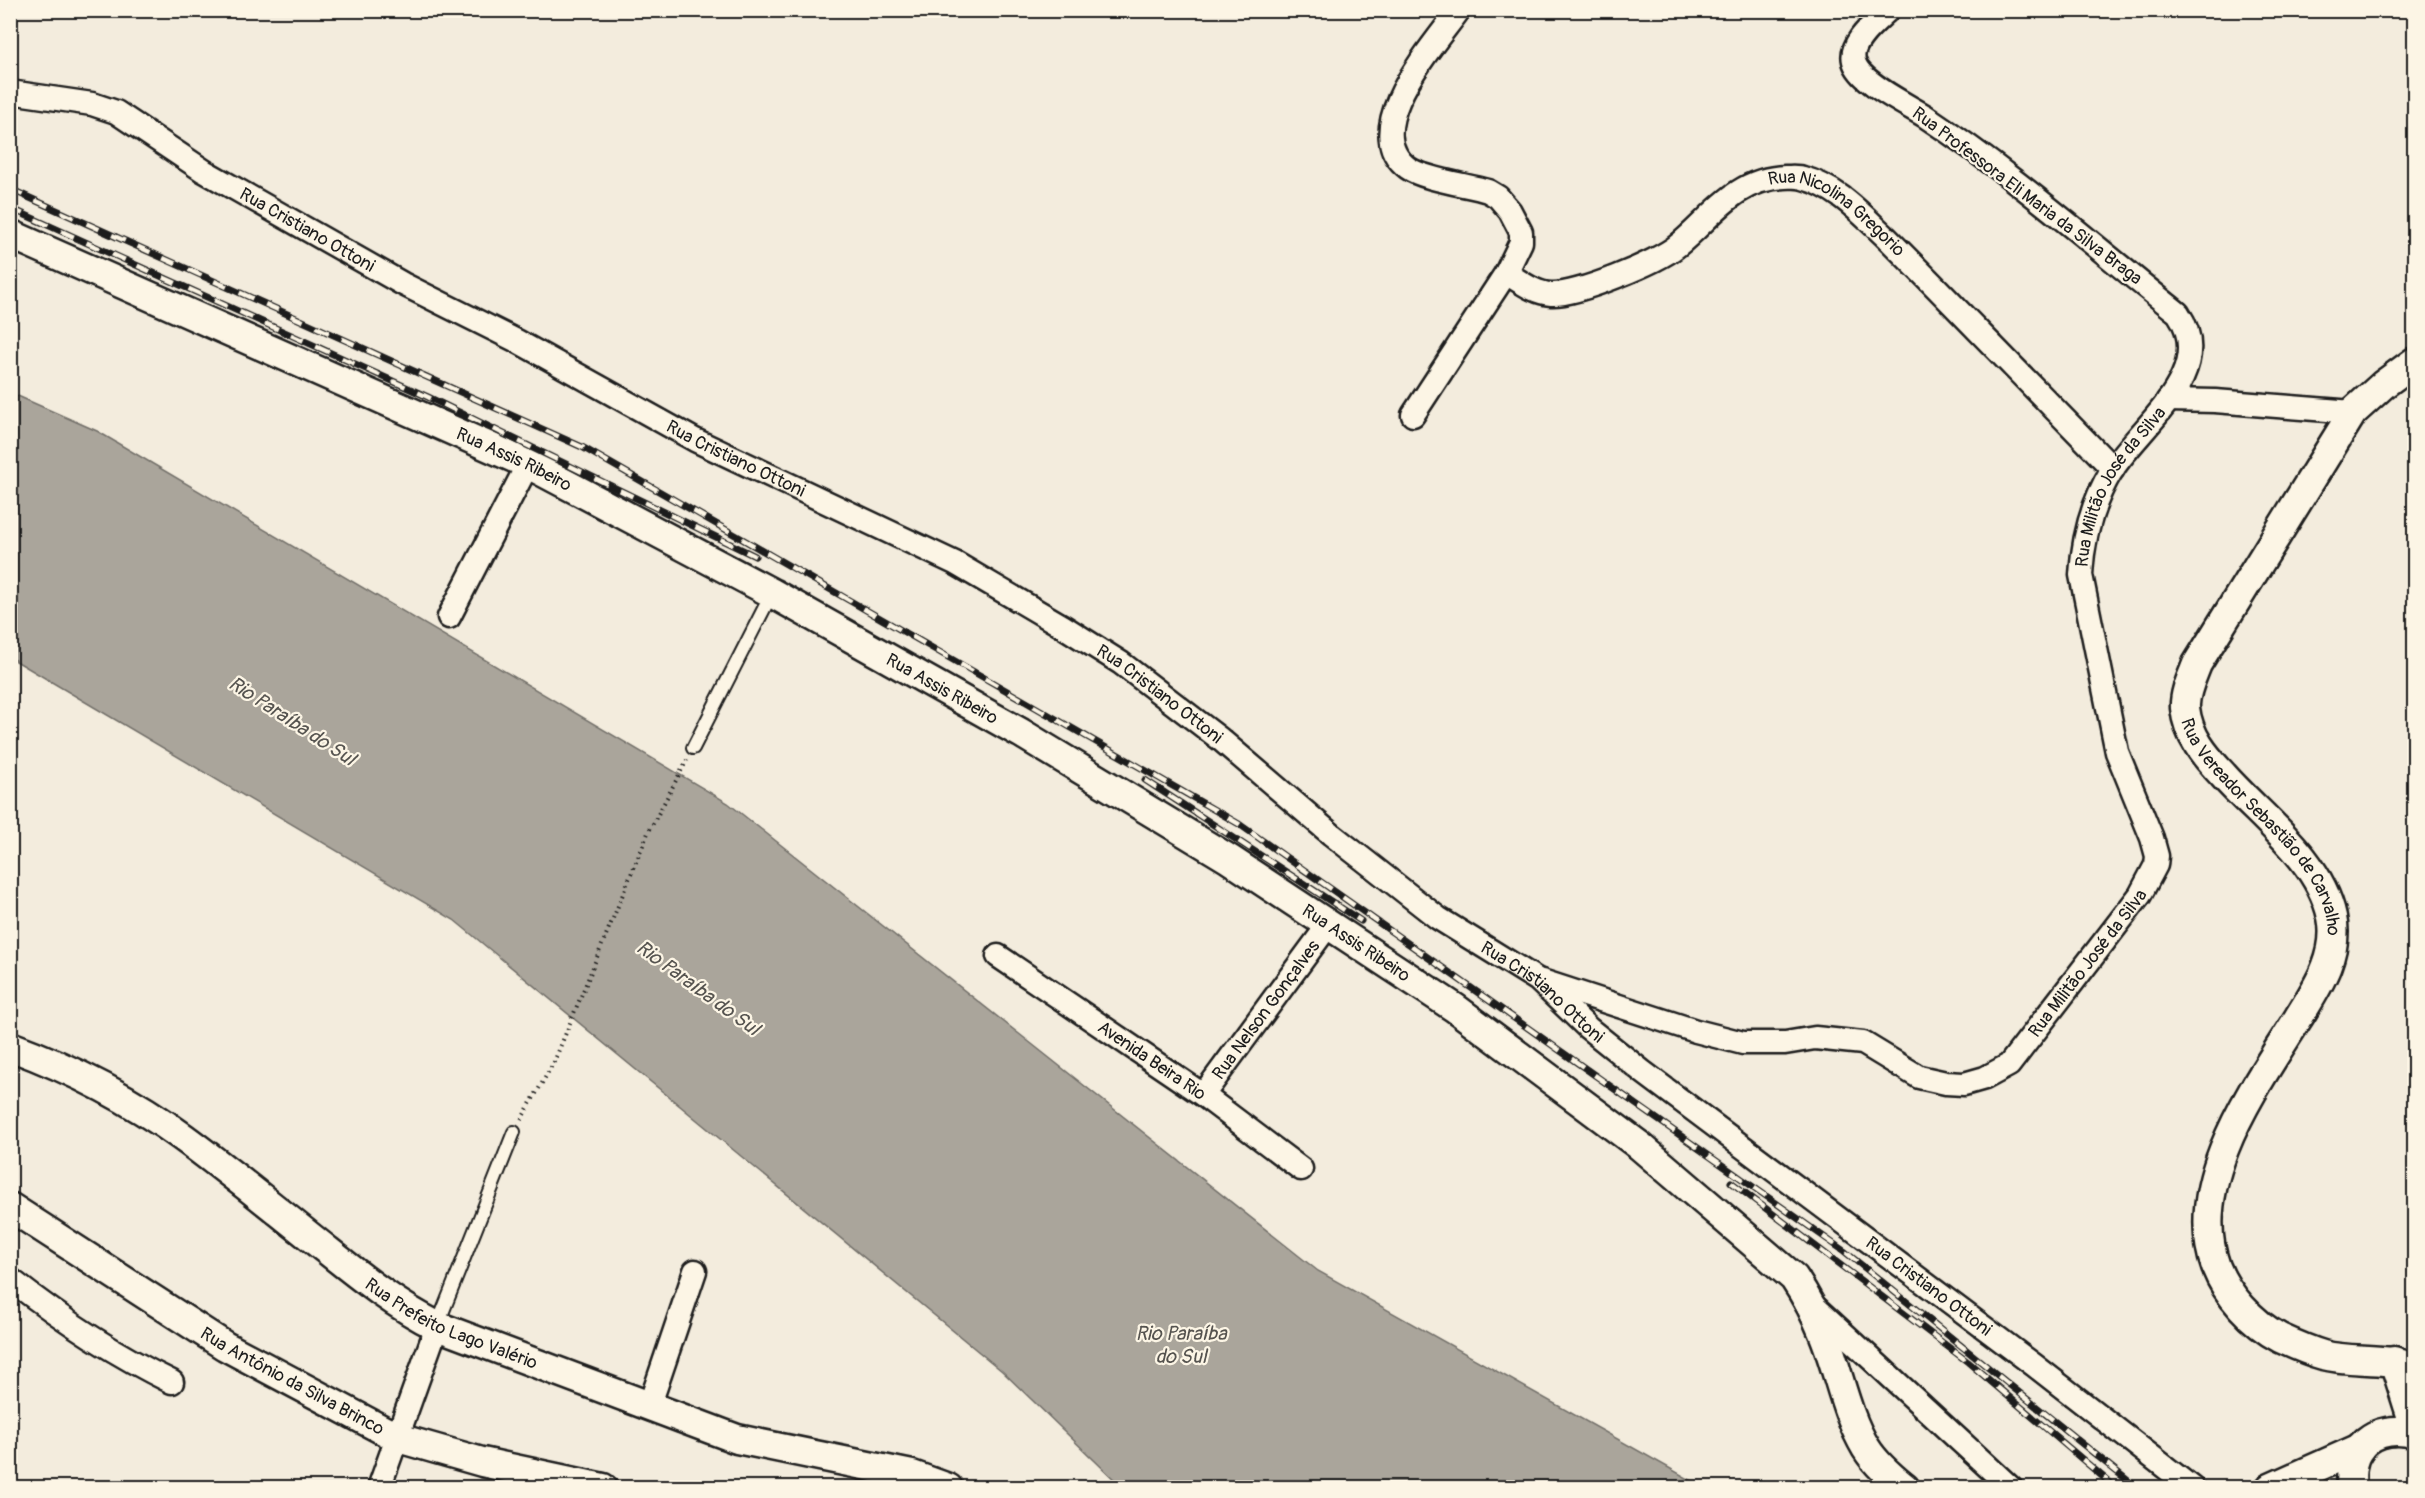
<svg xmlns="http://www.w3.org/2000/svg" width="2425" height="1498" font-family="Pangolin,sans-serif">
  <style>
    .water { fill: #aaa59b; stroke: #716e68; stroke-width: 1.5 }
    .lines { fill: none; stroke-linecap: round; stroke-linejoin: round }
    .service-casing { stroke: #1c1c1c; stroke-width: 16 }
    .minor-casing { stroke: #1c1c1c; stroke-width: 27 }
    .tertiary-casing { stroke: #1c1c1c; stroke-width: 33 }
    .path { stroke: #1c1c1c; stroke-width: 4; stroke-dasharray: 1.5 4.5; stroke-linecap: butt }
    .service { stroke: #fcf5e5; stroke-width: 12 }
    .minor { stroke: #fcf5e5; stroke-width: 22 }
    .tertiary { stroke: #fcf5e5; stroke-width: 28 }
    .rail-casing { stroke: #1c1c1c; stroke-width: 7 }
    .rail { stroke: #fcf5e5; stroke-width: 4.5; stroke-dasharray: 14; stroke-linecap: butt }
    .labels { text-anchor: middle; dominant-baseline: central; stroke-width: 4.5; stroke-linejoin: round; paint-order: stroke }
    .street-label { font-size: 18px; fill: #1c1c1c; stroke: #fcf5e5 }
    .water-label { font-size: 20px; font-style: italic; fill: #55534f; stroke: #fcf5e5 }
  </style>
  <rect width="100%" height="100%" fill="#f3ecdd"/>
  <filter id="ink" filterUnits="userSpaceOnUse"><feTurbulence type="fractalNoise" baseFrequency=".0167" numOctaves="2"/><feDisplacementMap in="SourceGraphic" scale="12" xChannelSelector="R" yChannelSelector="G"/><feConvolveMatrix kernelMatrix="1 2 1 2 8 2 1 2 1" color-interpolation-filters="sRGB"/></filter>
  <g filter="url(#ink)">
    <path class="water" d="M11,393L97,431L728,803L1318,1271L1703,1487H1122L1002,1371L454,920L11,658Z"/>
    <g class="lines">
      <defs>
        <path id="service" d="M693,748L772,593
          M437,1326L514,1132"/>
        <g id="minor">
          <path id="s1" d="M10,92L92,104L116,112L204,171L403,284L517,341L695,440L955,563L1064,627L1121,663L1220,739L1331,834L1438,918L1538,980L1588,1028L1643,1072L2034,1365L2192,1488"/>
          <path id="s2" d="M1506,273C1520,281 1534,293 1551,294C1575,296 1658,262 1677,246C1713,217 1734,179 1785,177C1791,177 1797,176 1803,178C1838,187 1861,214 1887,238C1911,262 1934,285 1957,309C2009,363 2061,416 2113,469"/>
          <path d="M2168,400L2215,401L2353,412"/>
          <path d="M1413,415L1506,273L1521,242V232L1510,211L1498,197L1488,191C1468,185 1423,179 1408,168C1356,130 1434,45 1459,10"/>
          <path d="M449,617L528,464"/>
          <path id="s3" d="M998,956L1203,1095L1301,1169"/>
          <path id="s4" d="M1542,981L1696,1031L1743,1043H1785L1815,1038L1863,1043L1919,1077L1946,1083L1964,1084L1985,1078L2009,1065L2140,895L2156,865L2157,856L2152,838L2117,752L2081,575C2083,539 2093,501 2112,470C2141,425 2218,372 2178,313C2095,247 2014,175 1925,116C1906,104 1859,82 1854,61C1849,42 1876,22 1888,10"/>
          <path id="s5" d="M1203,1095L1329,924"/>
          <path d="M10,1279C61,1319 114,1354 172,1382"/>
          <path d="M1813,1305L2011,1488"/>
          <path d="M649,1407L695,1271"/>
          <path d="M379,1488L437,1326"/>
        </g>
        <g id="tertiary">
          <path id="s6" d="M10,234L528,464L772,593L1021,733L1229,859L1455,1008L1640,1146L1794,1278C1806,1296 1816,1315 1824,1335C1839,1372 1845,1413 1866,1448C1876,1464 1890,1476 1905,1488"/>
          <path id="s7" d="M2414,362L2384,384L2353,412L2197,664C2192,677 2184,693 2185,708C2188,736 2205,756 2223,775C2261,818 2319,858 2332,917C2340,955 2316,989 2297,1020C2255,1087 2185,1183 2216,1267C2227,1295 2252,1323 2280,1338C2293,1344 2309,1351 2323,1355C2353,1363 2385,1356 2414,1368"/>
          <path id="s8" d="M10,1046C72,1069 131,1099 184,1138C233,1174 280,1213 328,1251C363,1279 397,1306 437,1326L737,1439L912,1475L948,1488"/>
          <path id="s9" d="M10,1207L225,1346L398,1438L482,1462L603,1488"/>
          <path d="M2394,1361L2412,1418"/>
          <path d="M2270,1488L2360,1448"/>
          <path d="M2352,1488C2346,1446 2375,1424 2414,1433"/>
        </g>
      </defs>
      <use href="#service" class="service-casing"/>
      <use href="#minor" class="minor-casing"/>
      <use href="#tertiary" class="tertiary-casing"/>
      <path class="path" d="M521,1120L554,1062L648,833L687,760"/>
      <use href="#service" class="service"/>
      <use href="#minor" class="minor"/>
      <use href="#tertiary" class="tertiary"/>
      <defs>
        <path id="rail" d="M10,189L582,447L1239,824L1844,1251L2137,1488
          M10,208L428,397L755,556
          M1145,780L1361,921
          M1731,1182L1968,1362L2116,1488"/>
      </defs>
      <use href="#rail" class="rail-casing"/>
      <use href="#rail" class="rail"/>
    </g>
  </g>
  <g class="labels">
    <g class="street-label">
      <text transform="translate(2027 196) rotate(37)">Rua Professora Eli Maria da Silva Braga</text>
      <text stroke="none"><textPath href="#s2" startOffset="381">Rua Nicolina Gregorio</textPath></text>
      <text stroke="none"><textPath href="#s1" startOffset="333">Rua Cristiano Ottoni</textPath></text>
      <text stroke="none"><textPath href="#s1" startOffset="819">Rua Cristiano Ottoni</textPath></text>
      <text stroke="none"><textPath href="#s6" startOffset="552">Rua Assis Ribeiro</textPath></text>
      <text stroke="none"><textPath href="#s4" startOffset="1140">Rua Militão José da Silva</textPath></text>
      <text stroke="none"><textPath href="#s6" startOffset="1038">Rua Assis Ribeiro</textPath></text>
      <text stroke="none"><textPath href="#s1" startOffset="1305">Rua Cristiano Ottoni</textPath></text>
      <text stroke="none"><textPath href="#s7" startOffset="566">Rua Vereador Sebastião de Carvalho</textPath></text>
      <text stroke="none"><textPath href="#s6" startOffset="1524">Rua Assis Ribeiro</textPath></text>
      <text stroke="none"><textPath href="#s4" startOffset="620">Rua Militão José da Silva</textPath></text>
      <text stroke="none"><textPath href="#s1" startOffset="1791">Rua Cristiano Ottoni</textPath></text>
      <text stroke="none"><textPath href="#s5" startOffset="106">Rua Nelson Gonçalves</textPath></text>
      <text stroke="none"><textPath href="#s3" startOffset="186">Avenida Beira Rio</textPath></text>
      <text stroke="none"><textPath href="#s1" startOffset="2277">Rua Cristiano Ottoni</textPath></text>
      <text stroke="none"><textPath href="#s8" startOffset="525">Rua Prefeito Lago Valério</textPath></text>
      <text stroke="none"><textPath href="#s9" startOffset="332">Rua Antônio da Silva Brinco</textPath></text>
    </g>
    <g class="water-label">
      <text transform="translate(292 721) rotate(33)">Rio Paraíba do Sul</text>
      <text transform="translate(698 988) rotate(36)">Rio Paraíba do Sul</text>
      <text x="1181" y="1333">Rio Paraíba<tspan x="1181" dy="23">do Sul</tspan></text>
    </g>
  </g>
  <rect width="2425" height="1498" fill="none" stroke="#fcf5e5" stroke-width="36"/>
  <rect x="18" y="18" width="2389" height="1462" fill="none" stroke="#1c1c1c" stroke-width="2" filter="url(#ink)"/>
</svg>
